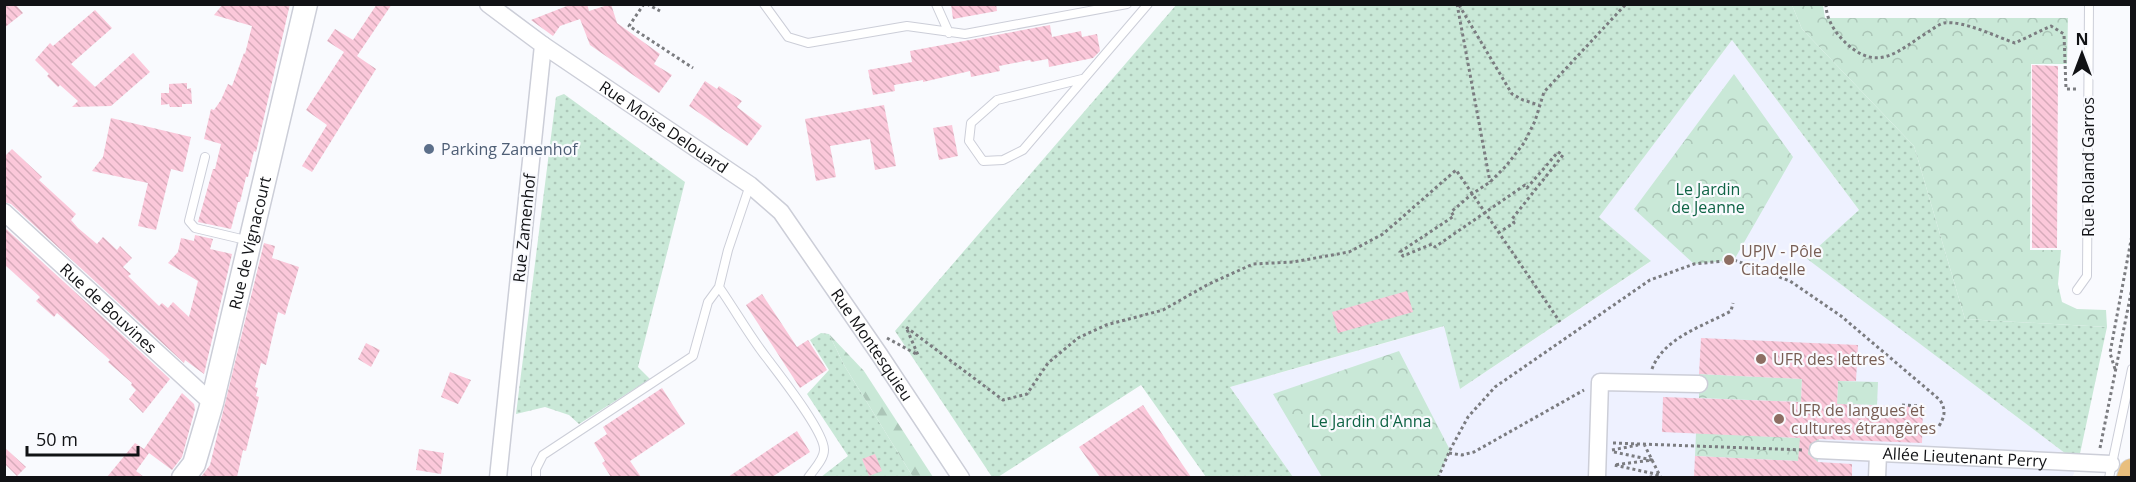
<svg xmlns="http://www.w3.org/2000/svg" width="2136" height="482" font-family="'Open Sans',sans-serif">
  <style>
    .built { fill: #eef1ff }
    .grass { fill: url(#grass-dots) }
    .forest { fill: url(#forest-firs) }
    .park { fill: url(#park-crowns) }
    .building { fill: url(#building-back-hatch) }
    .lines { fill: none; stroke-linecap: round; stroke-linejoin: round }
    .lane-casing { stroke: #ccced8; stroke-width: 10 }
    .street-casing { stroke: #ccced8; stroke-width: 19 }
    .secondary-casing { stroke: #ccced8; stroke-width: 25 }
    .primary-casing { stroke: #d4d4d5; stroke-width: 28 }
    .path { stroke: #7b7c80; stroke-width: 3; stroke-dasharray: 3 3; stroke-linecap: butt }
    .lane { stroke: #fff; stroke-width: 8 }
    .street { stroke: #fff; stroke-width: 16 }
    .secondary { stroke: #fff; stroke-width: 22 }
    .primary { stroke: #e9bf7e; stroke-width: 26 }
    .service-dot { fill: #5c6f8a; stroke: #f9fafe; stroke-width: 2 }
    .education-dot { fill: #8d6e63; stroke: #f9fafe; stroke-width: 2 }
    .labels { text-anchor: middle; dominant-baseline: central; stroke-width: 4.5; stroke-linejoin: round; paint-order: stroke }
    .street-label { font-size: 16px; fill: #111215; stroke: #f9fafe }
    .service-label { font-size: 16px; fill: #4e5e75; stroke: #f9fafe; text-anchor: start }
    .park-label { font-size: 16px; fill: #0f6445; stroke: #f9fafe }
    .education-label { font-size: 16px; fill: #785e54; stroke: #f9fafe; text-anchor: start }
  </style>
  <defs>
    <pattern id="grass-dots" width="8" height="8" patternUnits="userSpaceOnUse" patternTransform="scale(1.5)"><rect width="8" height="8" fill="#c9e8d7"/><path d="M2 2h.1M6 6h.1" fill="none" stroke="#acc6b8" stroke-width="1.8" stroke-linecap="round"/></pattern>
    <pattern id="forest-firs" width="22" height="20" patternUnits="userSpaceOnUse" patternTransform="scale(1.5)"><rect width="22" height="20" fill="#c9e8d7"/><path d="M5 1l3.5 6h-7zM16 11l3.5 6h-7z" fill="#acc6b8"/></pattern>
    <pattern id="park-crowns" width="20" height="18" patternUnits="userSpaceOnUse" patternTransform="scale(1.5)"><rect width="20" height="18" fill="#c9e8d7"/><path d="M2 6a3 3 0 1 1 6 0M12 15a3 3 0 1 1 6 0" fill="none" stroke="#acc6b8"/></pattern>
    <pattern id="building-back-hatch" width="6" height="6" patternUnits="userSpaceOnUse" patternTransform="scale(1.5)"><rect width="6" height="6" fill="#fbc8da"/><path d="M-1 5l2 2M0 0l6 6M5-1l2 2" fill="none" stroke="#d6abba"/></pattern>
  </defs>
  <rect width="100%" height="100%" fill="#f9fafe"/>
  <path class="built" d="M1732,40L1859,210L1807,258L2078,463L2072,478L1293,477L1230,387L1445,326L1460,389L1650,262L1598,218Z"/>
  <path class="grass" d="M1177,4L1792,5L1802,29L1914,146L1965,319L2107,327L2078,463L1806,258L1859,210L1732,40L1599,217L1651,261L1460,389L1444,326L1230,387L1293,477H1206L1141,385L998,477H992L895,331Z
    M564,94L685,182L638,367L650,379L579,424L569,415L545,407L516,414L556,97Z
    M821,333L829,334L844,365L913,477H821L848,456L807,394L829,370L810,340Z"/>
  <path class="forest" d="M829,334L864,371L933,477H913L844,365Z"/>
  <path class="park" d="M1792,5H1823L1825,18H2068L2067,64H2031L2030,250H2061L2058,284L2062,302L2077,309L2106,310L2107,327L1965,319L1914,146L1802,29Z
    M1734,74L1793,157L1734,260L1694,264L1634,209Z
    M1399,351L1450,450L1438,477H1322L1273,394Z
    M1699,374L1802,379L1801,402L1699,398Z
    M1838,381L1878,382L1877,405L1837,404Z
    M1696,433L1819,439L1818,462L1695,456Z"/>
  <path class="building" d="M4,4H15L23,13L4,28Z
    M223,4H290L256,152L254,151L248,177H246L240,202H238L231,229L198,222L213,169H215L221,144L204,139L211,109L214,110L221,100L228,84L232,86L244,53L245,54L252,26L214,15Z
    M377,4H392L357,56L376,69L312,172L302,166L327,125L306,110L344,52L327,41L335,29L353,40Z
    M572,4H587L589,11L611,4L617,23L660,54L654,64L672,75L659,93L590,45L580,19L560,26L553,36L531,20Z
    M951,4H996L997,11L953,19Z
    M95,10L112,28L71,64L95,87L133,53L150,72L111,106L72,107L78,101L60,85L58,87L47,76L49,74L35,60L50,43L53,46Z
    M1050,25L1052,37L1081,31L1082,37L1097,34L1100,51L1093,58L1049,67L1048,59L1031,62L1030,60L999,66L1000,71L971,77L970,71L923,82V80L894,85L895,91L873,95L868,70L912,62L910,51Z
    M2032,65L2058,66L2057,248H2032Z
    M705,81L717,89L719,86L742,101L737,107L762,126L747,146L689,106Z
    M187,83V89L191,88L192,104H182V107H170L169,104L161,105V93H169V84Z
    M884,105L896,166L875,170L870,139L830,146L836,177L816,181L805,119Z
    M111,118L191,137L183,172L171,169L156,230L138,226L148,183L92,171L103,157Z
    M952,125L958,156L939,160L933,128Z
    M12,149L42,177L39,180L76,214L71,220L78,228L97,244L103,237L117,250L120,246L132,258L123,267L131,274L128,276L159,306L162,303L168,308L173,302L189,317L198,281L168,263L178,252L181,238L194,241L195,235L213,239L210,249L232,254L204,374L185,360L184,363L11,204L4,202V157Z
    M4,227L170,379L143,413L129,399L136,390L131,385L132,383L108,362L110,360L80,333L57,313L54,317L36,301L40,297L4,264Z
    M264,243L275,246L272,258L299,267L285,315L278,312L266,365L261,363L255,387L258,388L256,396L259,397L246,451L243,450L237,477H201L210,465Z
    M1407,291L1413,312L1338,333L1332,312Z
    M762,294L797,347L808,340L827,370L800,388L746,305Z
    M1701,338L1858,345L1856,381H1838L1837,404L1923,407L1922,443L1819,439L1810,444L1808,454L1818,462L1852,464V477H1694L1695,456L1798,461L1800,438L1662,432L1663,397L1801,402L1802,379L1699,374Z
    M366,343L380,350L371,367L358,359Z
    M450,372L471,380L458,404L441,397Z
    M662,388L685,424L630,461L641,477H611L602,463L605,461L594,443L607,434L603,427Z
    M182,393L194,404L195,409L182,457L172,470L149,453L136,471L144,477H107L135,443L144,449Z
    M1143,405L1180,461L1191,477H1100L1079,447Z
    M797,431L810,452L772,477H728Z
    M4,447L26,467L17,476L4,463Z
    M419,449L444,453L441,474L416,470Z
    M875,454L882,471L869,476L862,459Z"/>
  <g class="lines">
    <defs>
      <path id="lane" d="M764,4L788,37L808,43L907,26L965,34L1127,4
        M936,4L949,33
        M1082,79L997,100L971,123L969,141L983,161L1003,160L1023,150L1148,4
        M205,157L189,221L195,228L250,241
        M719,287C735,310 749,335 766,357C778,373 825,432 824,450C824,460 813,470 808,478
        M2077,290L2087,276L2089,4
        M536,478V469L543,455L693,356L708,302L719,287L728,250L750,185
        M2109,478L2132,369"/>
      <g id="street">
        <path d="M488,4L543,45L498,478"/>
        <path id="s1" d="M543,45L750,185L781,212L879,354L961,478"/>
        <path id="s2" d="M4,212L212,403"/>
        <path id="s3" d="M1818,450L2111,464"/>
        <path d="M1597,478L1600,382L1699,384"/>
        <path d="M1877,478L1878,454"/>
      </g>
      <g id="secondary">
        <path id="s4" d="M183,478L194,464L212,403L306,4"/>
      </g>
      <path id="primary" d="M2130,478L2132,472"/>
    </defs>
    <use href="#lane" class="lane-casing"/>
    <use href="#street" class="street-casing"/>
    <use href="#secondary" class="secondary-casing"/>
    <use href="#primary" class="primary-casing"/>
    <path class="path" d="M644,4L629,26L693,68
      M647,4L660,11
      M1457,4L1490,182
      M1826,4C1826,20 1836,34 1847,44C1879,73 1899,50 1928,32C1933,29 1939,24 1944,23C1963,20 1997,37 2015,43L2051,26L2064,34L2066,89H2077
      M1459,5L1512,94L1523,100L1539,105
      M1498,233L1514,223L1512,219L1563,155L1558,152L1527,188L1525,185L1435,247L1432,244L1403,256L1400,252L1454,216L1451,212L1472,194L1490,182L1506,166L1524,143L1535,121L1544,92L1626,4
      M887,338L918,355L906,327L1003,400L1027,394L1048,363L1078,338L1106,325L1163,310L1207,285L1253,264L1293,262L1349,252L1383,234L1456,170L1560,322
      M1652,369C1664,337 1704,326 1731,311L1733,303
      M2115,369L2110,353L2132,235
      M1902,405L1922,406
      M1613,443L1804,450
      M1644,444L1661,478
      M2100,448L2132,288
      M1612,450L1638,445
      M1614,452L1652,460L1614,465L1660,475L1646,478
      M1449,453L1462,455L1474,452L1584,390
      M1438,478L1450,450L1468,417L1495,387L1650,280L1694,264L1734,260L1790,281L1841,316L1940,400C1946,410 1945,416 1939,426H1922"/>
    <use href="#lane" class="lane"/>
    <use href="#street" class="street"/>
    <use href="#secondary" class="secondary"/>
    <use href="#primary" class="primary"/>
  </g>
  <circle class="service-dot" cx="429" cy="149" r="6"/>
  <g class="education-dot">
    <circle cx="1729" cy="260" r="6"/>
    <circle cx="1761" cy="359" r="6"/>
    <circle cx="1779" cy="419" r="6"/>
  </g>
  <g class="labels">
    <g class="street-label">
      <text stroke="none"><textPath href="#s1" startOffset="146">Rue Moise Delouard</textPath></text>
      <text transform="translate(2088 167) rotate(-90)">Rue Roland Garros</text>
      <text transform="translate(524 228) rotate(-84)">Rue Zamenhof</text>
      <text stroke="none"><textPath href="#s4" startOffset="246">Rue de Vignacourt</textPath></text>
      <text stroke="none"><textPath href="#s2" startOffset="142">Rue de Bouvines</textPath></text>
      <text stroke="none"><textPath href="#s1" startOffset="452">Rue Montesquieu</textPath></text>
      <text stroke="none"><textPath href="#s3" startOffset="147">Allée Lieutenant Perry</textPath></text>
    </g>
    <g class="service-label">
      <text x="441" y="149">Parking Zamenhof</text>
    </g>
    <g class="park-label">
      <text x="1708" y="189">Le Jardin<tspan x="1708" dy="18">de Jeanne</tspan></text>
      <text x="1371" y="421">Le Jardin d'Anna</text>
    </g>
    <g class="education-label">
      <text x="1741" y="251">UPJV - Pôle<tspan x="1741" dy="18">Citadelle</tspan></text>
      <text x="1773" y="359">UFR des lettres</text>
      <text x="1791" y="410">UFR de langues et<tspan x="1791" dy="18">cultures étrangères</tspan></text>
    </g>
  </g>
  <rect width="2136" height="482" fill="none" stroke="#111215" stroke-width="12"/>
  <g transform="translate(2082 54)" stroke="#f9fafe" stroke-width="4.5" paint-order="stroke">
  <path d="M0-4.5L10 22L0 15L-10 22Z" fill="#111215"/>
  <text y="-9" font-size="16" font-weight="bold" text-anchor="middle" fill="#111215">N</text>
  </g>
  <path d="M27 446v9h111v-9" fill="none" stroke="#111215" stroke-width="3"/>
  <text x="36" y="446" font-size="18" fill="#111215" stroke="#f9fafe" stroke-width="4.5" paint-order="stroke">50 m</text>
</svg>
